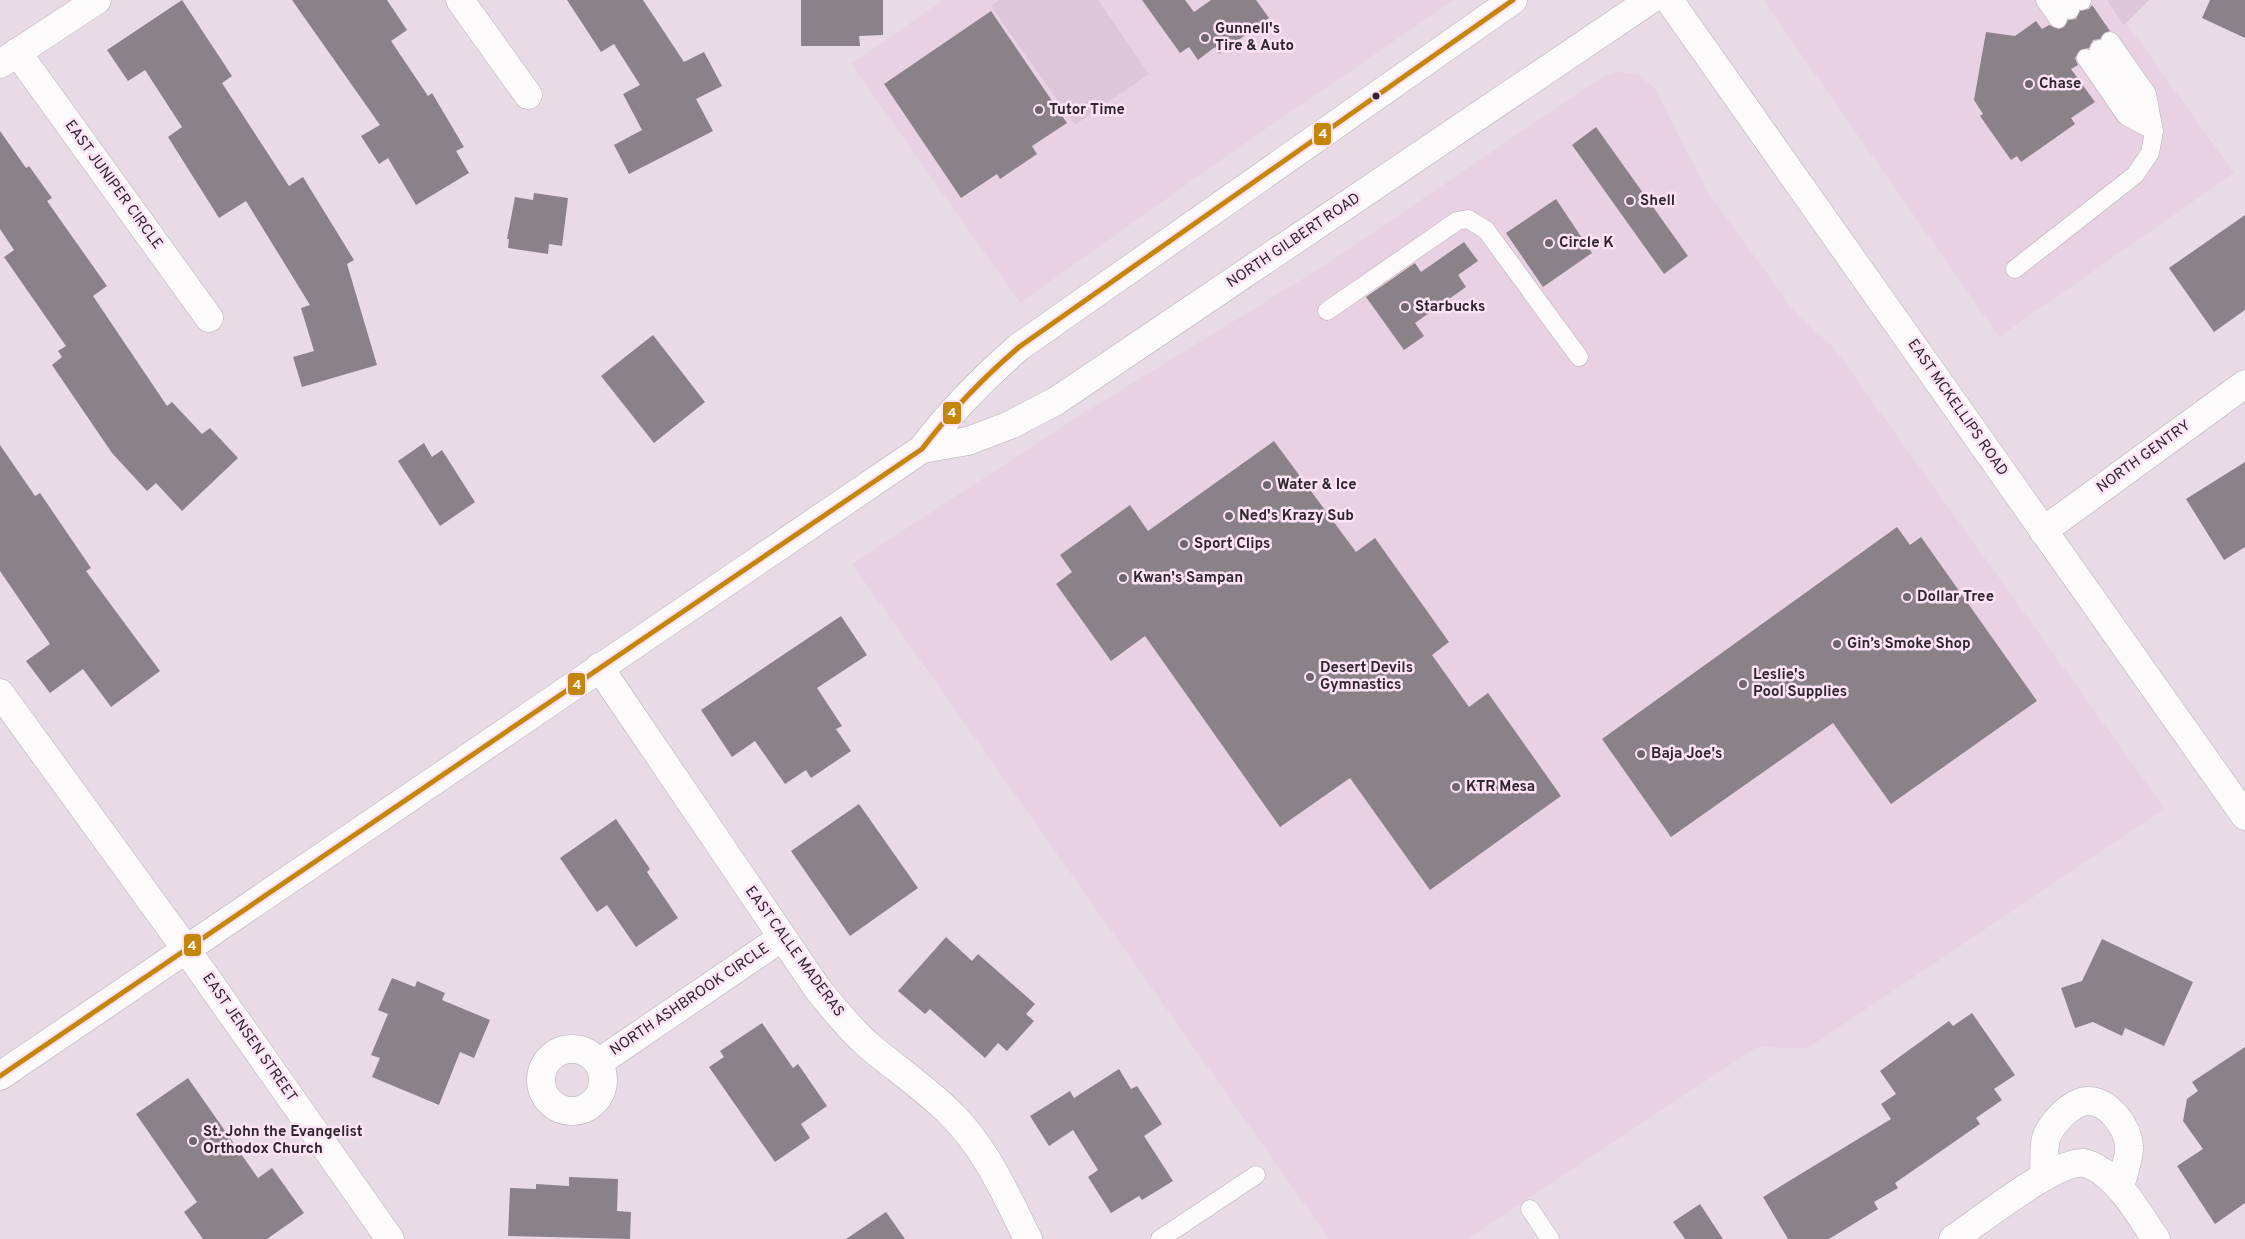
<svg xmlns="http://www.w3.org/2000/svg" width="2245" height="1239" font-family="Overpass,sans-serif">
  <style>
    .built { fill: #e8d1e3 }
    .green { fill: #dec6d9 }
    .building { fill: #8b8189 }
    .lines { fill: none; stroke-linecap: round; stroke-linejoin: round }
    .lane-casing { stroke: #b7adb5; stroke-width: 19 }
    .street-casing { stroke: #b7adb5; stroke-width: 29 }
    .primary-casing { stroke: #b7adb5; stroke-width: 29 }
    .lane { stroke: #fcfafb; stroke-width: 18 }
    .street { stroke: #fcfafb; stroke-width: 28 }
    .primary { stroke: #fcfafb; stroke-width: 28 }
    .bus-1-casing { stroke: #fce3f6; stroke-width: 9 }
    .bus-1 { stroke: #c5860c; stroke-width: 5 }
    .poi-dot { fill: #70666e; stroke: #fce3f6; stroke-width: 2 }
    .bus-dot { fill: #30272e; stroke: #fce3f6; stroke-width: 2 }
    .labels { text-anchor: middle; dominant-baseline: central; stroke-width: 5; stroke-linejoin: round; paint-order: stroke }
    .poi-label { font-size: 15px; font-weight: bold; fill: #30272e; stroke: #fce3f6; text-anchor: start }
    .street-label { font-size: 15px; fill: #30272e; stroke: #fce3f6 }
    .line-badge { stroke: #fce3f6; stroke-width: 2 }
    .badge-label { font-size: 14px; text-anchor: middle; font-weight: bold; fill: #fff }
  </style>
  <rect width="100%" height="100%" fill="#e8dbe6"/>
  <path class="built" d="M943,0H1454L1228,155L1020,303L851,64Z
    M1763,0H2110L2234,173L1999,337Z
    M1618,72L1638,75L1654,87L1706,189L1794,311L1834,348L2165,809L1808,1048L1757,1047L1468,1239H1329L852,564L1074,419L1325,265L1602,77Z"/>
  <path class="green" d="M999,0H1098L1149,74L1075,125L991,6Z
    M2107,0H2149L2124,25Z"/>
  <path class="building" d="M182,0L232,76L222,83L289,186L303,177L354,260L347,264L377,365L302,387L293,357L314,351L301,308L310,305L246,201L219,218L168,137L182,127L145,70L128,81L107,50Z
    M292,0H387L407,30L391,41L428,96L432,93L464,147L456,151L469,173L416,205L388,158L379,164L361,136L380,125Z
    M567,0H643L684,62L704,52L722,86L696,99L713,131L629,174L614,145L642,130L623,94L640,85L614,44L601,52Z
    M801,0H883V35L859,36L860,46H801Z
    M1142,0H1185L1194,12L1211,0H1256L1269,18L1219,54L1215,47L1198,60L1189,47L1180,53Z
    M2210,0H2245V38L2202,18Z
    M2092,5L2110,31L2104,33L2100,39L2093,40L2089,48L2080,50L2075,58L2078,65L2071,69L2095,102L2071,118L2075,124L2021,162L2017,156L2011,160L1980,116L1983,114L1974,100L1986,32L2015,36L2036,21L2042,29L2049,25L2059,29L2064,27L2068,20L2076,19L2080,11L2089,9Z
    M991,11L1067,123L1032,146L1037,154L1000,179L997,174L961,198L884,84Z
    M1596,127L1688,256L1664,274L1572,145Z
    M0,131L26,168L29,166L52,198L47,201L107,286L93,296L167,406L172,402L202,434L210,428L238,458L182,511L156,483L147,491L112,453L52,365L62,357L58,351L66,346L4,257L14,250L0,229Z
    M534,193L568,198L562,246L549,244L548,254L508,248L509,239H507L515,197L533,200Z
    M1556,199L1592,253L1543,287L1506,233Z
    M2245,215V310L2214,332L2169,268Z
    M1464,242L1478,261L1458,275L1466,287L1415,323L1424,336L1404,350L1366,297L1415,263L1421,272Z
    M653,335L705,402L654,443L601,376Z
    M1274,441L1356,552L1375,538L1449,642L1432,655L1469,707L1488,693L1561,796L1430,890L1350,778L1280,827L1145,636L1111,661L1056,584L1072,572L1060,555L1130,505L1148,531Z
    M424,443L432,457L442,450L475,502L440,526L398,461Z
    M0,445L35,496L40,493L91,568L86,571L160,671L111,707L83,669L50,693L26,661L50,644L0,571Z
    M2245,462V547L2224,560L2186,499Z
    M1897,527L1910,545L1921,537L2037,701L1891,804L1833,723L1671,837L1602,739Z
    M841,616L867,655L817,688L842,726L836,729L851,751L811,778L806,770L785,784L755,741L732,757L701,710Z
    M859,804L918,888L850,936L791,851Z
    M616,819L650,869L647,872L678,918L636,947L607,905L597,912L560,858Z
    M946,937L972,961L978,954L1035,1004L1026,1014L1034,1021L1007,1051L998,1043L985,1058L930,1009L925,1014L898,991Z
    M2102,939L2193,982L2164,1046L2125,1028L2122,1036L2093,1022L2075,1028L2061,988L2082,981Z
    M392,978L415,987L417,981L445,993L442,1000L490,1020L474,1058L460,1052L439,1105L372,1077L380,1058L371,1055L388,1014L378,1010Z
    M1972,1013L2015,1075L1994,1089L2002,1100L1976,1118L1980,1124L1895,1183L1898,1188L1874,1202L1878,1209L1829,1239H1788L1763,1197L1891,1119L1881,1104L1896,1094L1880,1071L1949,1021L1953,1026Z
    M762,1023L793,1068L798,1064L827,1106L801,1124L810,1138L775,1162L709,1067L724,1057L720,1051Z
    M2245,1047V1203L2215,1224L2177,1166L2203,1149L2183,1121L2187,1099L2198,1091L2192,1082Z
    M1119,1069L1131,1089L1137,1086L1162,1124L1144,1136L1173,1181L1142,1200L1139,1196L1111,1213L1088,1177L1098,1170L1073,1130L1049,1146L1030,1116L1070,1091L1074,1098Z
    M188,1078L258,1178L272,1168L304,1213L267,1239H203L184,1212L197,1202L136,1114Z
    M569,1177L618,1179L617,1211L631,1212L630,1239L508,1236L510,1188L536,1189V1184L569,1186Z
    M1700,1204L1723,1239H1685L1673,1222Z
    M886,1212L905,1239H846Z"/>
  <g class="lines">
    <defs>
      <path id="lane" d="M2045,0L2058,19
        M2063,0L2070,10
        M2081,0L2082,1
        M2099,49L2149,124
        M2086,58L2126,116L2154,131
        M2015,269L2135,175L2150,153L2154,131L2147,94L2110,41
        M1327,311L1457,221L1468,219L1486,230L1579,357
        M1530,1209L1550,1239
        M1160,1239L1256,1175"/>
      <path id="street" d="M460,0L528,95
        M17,52L209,318
        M0,64L97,0
        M2043,531L2245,384
        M599,667L817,988C833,1008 849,1028 868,1045C895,1068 925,1088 950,1113C986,1148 1006,1195 1028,1239
        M0,693L186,949L390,1239
        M541 1080a31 31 0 1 1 62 0a31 31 0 1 1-62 0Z
        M598,1063L781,938
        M2044,1177C2045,1165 2043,1149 2046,1138C2051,1124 2071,1102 2087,1101C2108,1100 2128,1127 2129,1146C2130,1158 2123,1175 2120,1187
        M1953,1239C1979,1222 2055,1160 2084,1163C2090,1164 2100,1170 2104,1173C2126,1190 2140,1216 2156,1239"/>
      <path id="primary" d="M1669,0L2245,816
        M922,449L968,441L1010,425L1056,401L1650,0
        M0,1076L922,449C951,411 983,378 1019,347L1513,0"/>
    </defs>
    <use href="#lane" class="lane-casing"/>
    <use href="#street" class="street-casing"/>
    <use href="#primary" class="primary-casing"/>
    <use href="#lane" class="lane"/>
    <use href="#street" class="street"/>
    <use href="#primary" class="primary"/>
    <defs>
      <path id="bus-1" d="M0,1076L922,449C951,411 983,378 1019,347L1513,0"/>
    </defs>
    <use href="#bus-1" class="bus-1-casing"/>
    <use href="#bus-1" class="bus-1"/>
  </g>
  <g class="poi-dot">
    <circle cx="1205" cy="38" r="5"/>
    <circle cx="2029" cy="84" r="5"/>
    <circle cx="1039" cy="110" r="5"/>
    <circle cx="1630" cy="201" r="5"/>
    <circle cx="1549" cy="243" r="5"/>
    <circle cx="1405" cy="307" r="5"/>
    <circle cx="1267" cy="485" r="5"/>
    <circle cx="1229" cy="516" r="5"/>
    <circle cx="1184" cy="544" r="5"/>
    <circle cx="1123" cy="578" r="5"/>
    <circle cx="1907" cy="597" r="5"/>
    <circle cx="1837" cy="644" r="5"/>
    <circle cx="1310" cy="677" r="5"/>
    <circle cx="1743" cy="684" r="5"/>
    <circle cx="1641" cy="754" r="5"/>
    <circle cx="1456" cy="787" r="5"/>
    <circle cx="193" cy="1141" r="5"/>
  </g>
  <circle class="bus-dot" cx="1376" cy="96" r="4.5"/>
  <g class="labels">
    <g class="poi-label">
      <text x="1215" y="29">Gunnell's<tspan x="1215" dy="17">Tire &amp; Auto</tspan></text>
      <text x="2039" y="84">Chase</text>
      <text x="1049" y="110">Tutor Time</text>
      <text x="1640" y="201">Shell</text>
      <text x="1559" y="243">Circle K</text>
      <text x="1415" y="307">Starbucks</text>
      <text x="1277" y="485">Water &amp; Ice</text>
      <text x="1239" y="516">Ned's Krazy Sub</text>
      <text x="1194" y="544">Sport Clips</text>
      <text x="1133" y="578">Kwan's Sampan</text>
      <text x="1917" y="597">Dollar Tree</text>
      <text x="1847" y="644">Gin’s Smoke Shop</text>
      <text x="1320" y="668">Desert Devils<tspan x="1320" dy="17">Gymnastics</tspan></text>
      <text x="1753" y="675">Leslie's<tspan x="1753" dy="17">Pool Supplies</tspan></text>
      <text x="1651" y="754">Baja Joe's</text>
      <text x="1466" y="787">KTR Mesa</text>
      <text x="203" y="1132">St. John the Evangelist<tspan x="203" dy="17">Orthodox Church</tspan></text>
    </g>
    <g class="street-label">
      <text transform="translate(113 185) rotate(54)">EAST JUNIPER CIRCLE</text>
      <text transform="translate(1294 241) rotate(-34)">NORTH GILBERT ROAD</text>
      <text transform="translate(1957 408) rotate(55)">EAST MCKELLIPS ROAD</text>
      <text transform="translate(2144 457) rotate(-36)">NORTH GENTRY</text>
      <text transform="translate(794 952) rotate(54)">EAST CALLE MADERAS</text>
      <text transform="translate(690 1000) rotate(-34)">NORTH ASHBROOK CIRCLE</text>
      <text transform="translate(249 1038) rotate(55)">EAST JENSEN STREET</text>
    </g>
  </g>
  <g class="line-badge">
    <rect x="1313" y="122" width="19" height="24" rx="5" fill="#c5860c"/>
    <rect x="942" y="401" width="20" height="24" rx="5" fill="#c5860c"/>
    <rect x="567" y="672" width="19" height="24" rx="5" fill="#c5860c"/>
    <rect x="183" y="933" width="19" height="24" rx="5" fill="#c5860c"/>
  </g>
  <g class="badge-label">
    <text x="1323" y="138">4</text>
    <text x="952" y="417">4</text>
    <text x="577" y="689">4</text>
    <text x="192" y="950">4</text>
  </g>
</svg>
